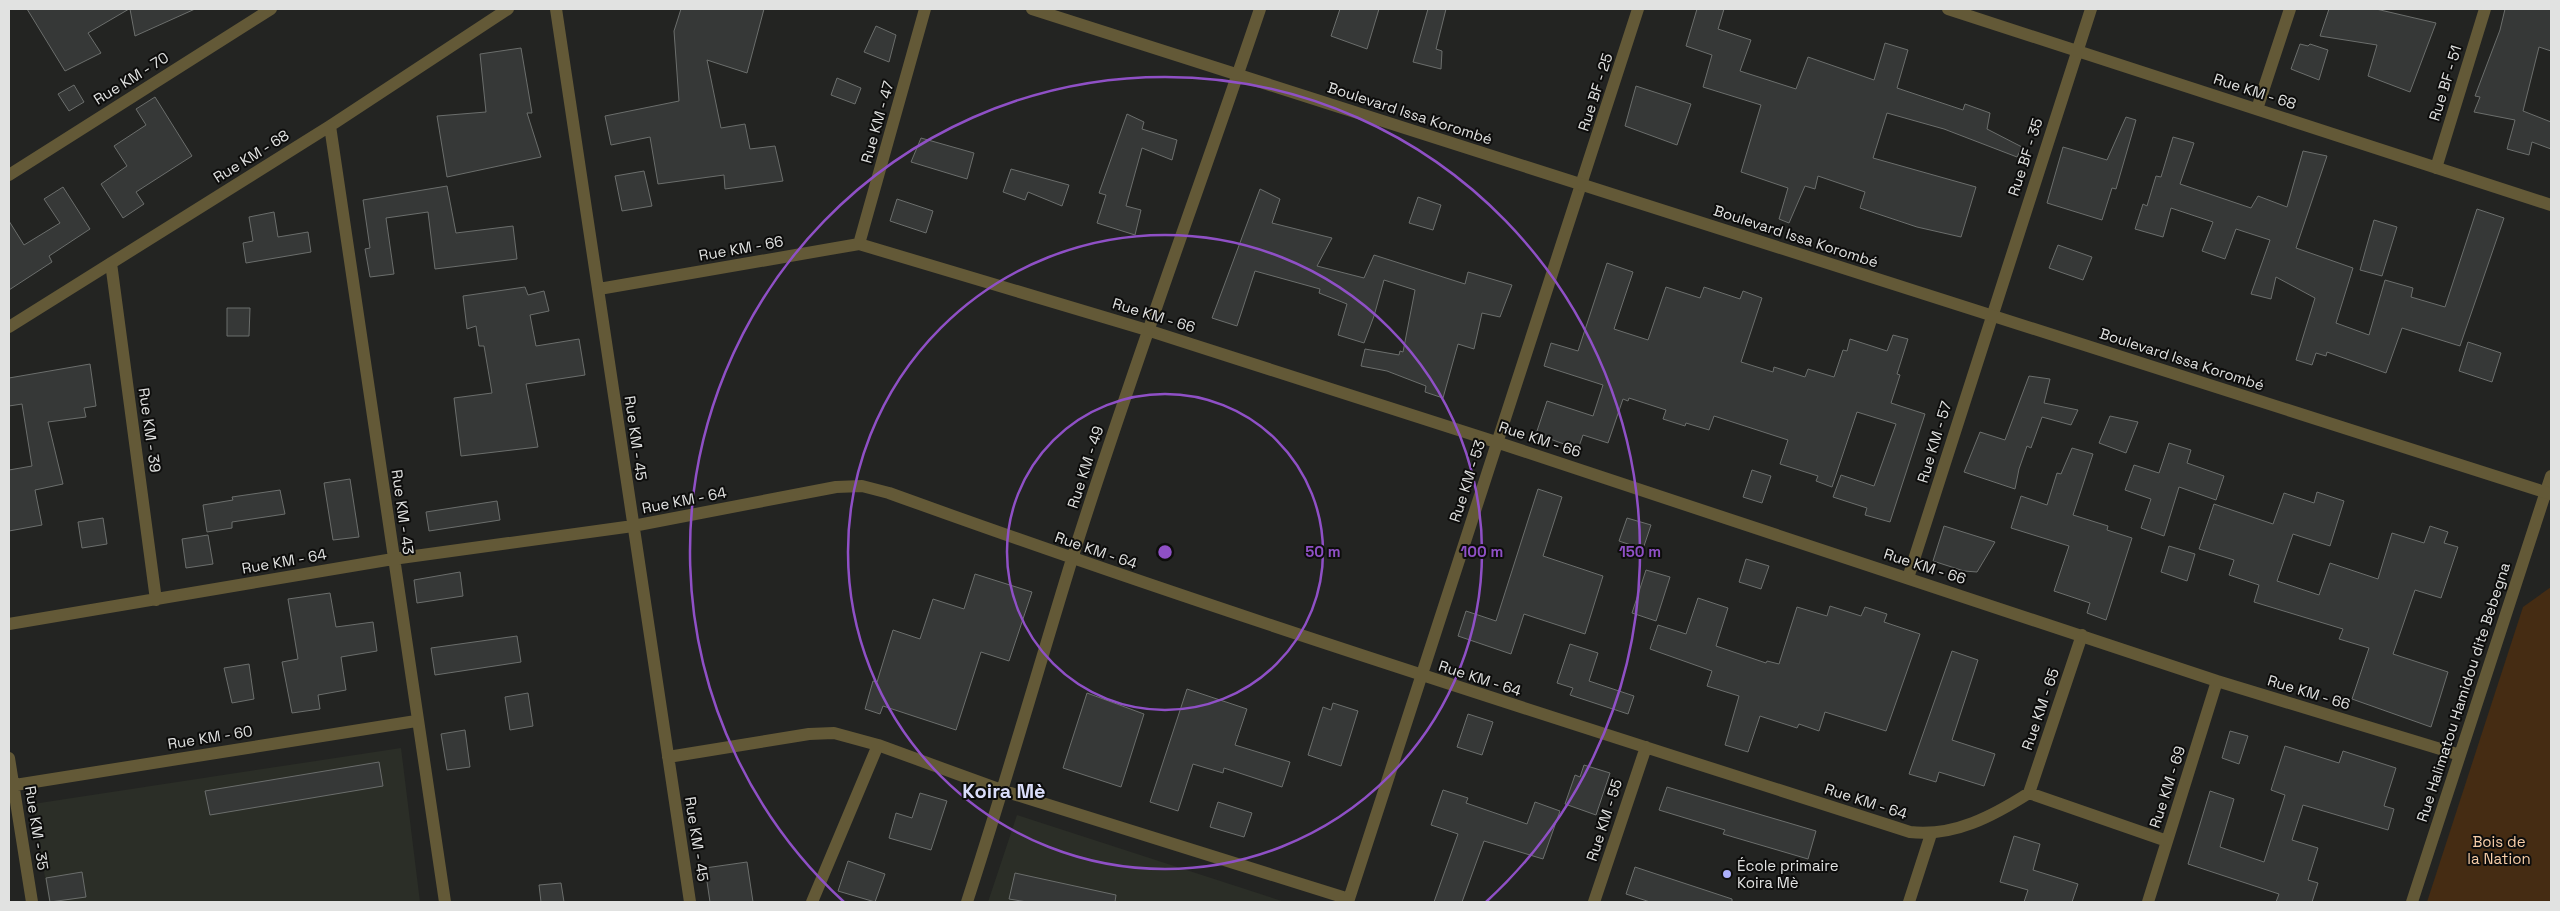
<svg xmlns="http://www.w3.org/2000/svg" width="2560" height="911" font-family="'Space Grotesk',sans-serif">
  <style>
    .built { fill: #2b2e27 }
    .green { fill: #452c13 }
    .building { fill: #363837; stroke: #6b6e6c }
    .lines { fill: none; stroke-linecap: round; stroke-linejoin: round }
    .minor { stroke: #635937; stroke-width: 12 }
    .tertiary { stroke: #635937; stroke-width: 12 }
    .ring { fill: none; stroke: #8f50c6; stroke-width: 2.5 }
    .poi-dot { fill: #abaffb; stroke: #0d0d0c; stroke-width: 2 }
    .labels { text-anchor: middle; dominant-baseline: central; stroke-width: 4; stroke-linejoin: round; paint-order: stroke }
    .street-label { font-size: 15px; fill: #e1e2e1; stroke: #0d0d0c }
    .park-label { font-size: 15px; fill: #f8cea8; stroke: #0d0d0c }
    .poi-label { font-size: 15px; fill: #e1e2e1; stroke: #0d0d0c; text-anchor: start }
    .district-label { font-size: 20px; font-weight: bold; fill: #daddfa; stroke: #0d0d0c }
    .centre { fill: #8f50c6; stroke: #0d0d0c; stroke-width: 2.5 }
    .ring-label { font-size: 15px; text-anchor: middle; font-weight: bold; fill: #8f50c6; stroke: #0d0d0c; stroke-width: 4; stroke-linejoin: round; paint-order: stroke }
  </style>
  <rect width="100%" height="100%" fill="#232422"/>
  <path class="built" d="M401,748L420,902H49L33,804Z
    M1017,815L1285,902H988Z"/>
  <path class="green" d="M2551,587V902H2427L2523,607Z"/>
  <path class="building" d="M27,9H129L88,33L101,53L65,71Z
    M130,9H195L135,36Z
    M681,9H764L747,73L707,60L721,128L745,124L750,149L775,146L783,181L725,189L724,175L658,184L650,137L611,145L605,116L679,101L674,31Z
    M1340,9H1379L1367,49L1331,36Z
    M1428,9H1446L1436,49L1442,51L1441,69L1413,62Z
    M1697,9H1724L1718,29L1751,40L1740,71L1796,89L1808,57L1874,80L1885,43L1908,50L1897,88L1963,110L1965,104L1990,113L1987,129L2022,147L2017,157L1944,129L1887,113L1873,158L1976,187L1961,237L1917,227L1860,208L1865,192L1818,176L1815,189L1805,186L1789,223L1779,219L1788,188L1741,172L1761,105L1703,87L1712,55L1686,46Z
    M2329,9H2376L2436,23L2410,92L2368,76L2377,45L2320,36Z
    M2505,9H2551V51L2539,47L2523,111L2551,122V149L2532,142L2529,155L2507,149L2515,120L2474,112L2480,97L2475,96L2500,30Z
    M876,26L896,35L889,62L864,52Z
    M2300,44L2308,46L2310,44L2328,50L2319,80L2291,69Z
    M521,48L532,113H527L541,157L447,177L437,116L486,112L480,54Z
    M837,78L861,88L855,104L831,95Z
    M74,85L84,102L69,111L58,94Z
    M1636,86L1691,104L1677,145L1625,126Z
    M155,97L192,156L136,192L144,204L123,218L101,184L127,166L114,146L146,125L136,109Z
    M1127,114L1144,122L1142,129L1177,140L1172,160L1142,148L1126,206L1141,210L1135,235L1097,223L1106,195L1099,193Z
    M2126,117L2136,120L2116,189L2112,188L2102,220L2047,203L2063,147L2107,160Z
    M2173,137L2194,143L2180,184L2251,208L2258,196L2287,207L2303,151L2327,156L2296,248L2353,268L2336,323L2369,335L2385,280L2413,288L2411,297L2445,307L2477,209L2504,218L2460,346L2402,328L2386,373L2327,352L2326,356L2316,353L2312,365L2296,360L2315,298L2276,277L2271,299L2251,294L2270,240L2236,229L2225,259L2202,251L2213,222L2171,208L2163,237L2135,229L2143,204L2147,206L2156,176L2161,177Z
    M921,138L974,153L967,179L911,162Z
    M1011,169L1069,185L1062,206L1028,192L1025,200L1003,192Z
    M644,171L652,206L622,211L615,176Z
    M447,186L456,233L513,226L517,259L435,269L428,212L386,218L394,274L370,277L365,249L370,248L363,200Z
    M63,187L90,229L49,256L52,262L9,290V221L24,245L60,223L44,199Z
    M1260,189L1280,199L1272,223L1332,238L1317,266L1364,278L1374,255L1465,284L1468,272L1512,285L1500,317L1482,313L1474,349L1458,344L1443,398L1425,392L1426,386L1387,371L1361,366L1365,349L1399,355L1400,351L1403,352L1415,290L1384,280L1374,316L1364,343L1338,335L1347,304L1319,293L1320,289L1255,271L1237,326L1212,318Z
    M1418,197L1441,205L1433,230L1409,223Z
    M897,199L933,211L926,233L890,221Z
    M274,212L278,237L308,232L311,252L246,263L243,243L253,241L249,217Z
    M2374,220L2397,227L2382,276L2360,270Z
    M2058,245L2092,257L2083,280L2049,268Z
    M1607,263L1633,272L1614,329L1648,340L1666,287L1700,298L1704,287L1740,299L1743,291L1762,298L1741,362L1773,372L1774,367L1805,377L1808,369L1834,377L1843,350L1847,351L1850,339L1887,351L1893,335L1908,339L1897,374L1900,375L1891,403L1925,414L1890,522L1865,515L1867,508L1833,497L1841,475L1874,486L1896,424L1857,412L1832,487L1816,481L1818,476L1780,464L1788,440L1714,416L1709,430L1686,423L1685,426L1663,419L1666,410L1629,398L1628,401L1623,399L1608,443L1583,435L1578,449L1536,434L1547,401L1593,416L1603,385L1544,366L1551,343L1578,351Z
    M525,287L528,295L544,291L549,311L530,315L536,346L579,339L585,375L526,384L538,447L461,456L454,398L492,393L484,346H479L476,326L467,329L463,296Z
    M227,308H250L249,336H227Z
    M2468,342L2501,353L2492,382L2459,371Z
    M90,364L96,406L84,408L86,417L48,422L63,484L35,490L42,525L9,531V470L32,466L22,404L9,406V378Z
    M2029,376L2050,379L2044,403L2078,410L2071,425L2042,417L2031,448L2027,446L2019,469L2015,489L1964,472L1980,432L2005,440Z
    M2110,416L2138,422L2126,453L2099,443Z
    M2169,443L2191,450L2187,463L2224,476L2216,500L2179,487L2164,536L2141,528L2151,499L2125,490L2134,465L2159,473Z
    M2072,448L2093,454L2073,515L2108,526L2107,530L2132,538L2106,620L2087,613L2090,603L2054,591L2069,546L2011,528L2021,496L2047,505L2057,473L2061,474Z
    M1752,470L1771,476L1762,503L1743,497Z
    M350,479L359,537L333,540L324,483Z
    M1538,489L1562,497L1543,556L1603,576L1585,634L1524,614L1511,654L1458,636L1466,611L1496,621Z
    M280,490L285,514L232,522V528L207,532L203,505L233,500L232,497Z
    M2317,492L2344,501L2330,546L2293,534L2277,581L2319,595L2330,563L2378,579L2392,533L2424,543L2430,526L2448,532L2444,543L2458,547L2441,598L2415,590L2393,654L2448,672L2431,727L2352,699L2369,648L2339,639L2343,629L2254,602L2259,585L2229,575L2234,560L2199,549L2214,504L2273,524L2284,493L2314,503Z
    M497,501L500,520L429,531L426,512Z
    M103,518L107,544L82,548L78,522Z
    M1627,518L1651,525L1643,549L1619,541Z
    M1944,526L1995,542L1977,572L1964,571L1933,561Z
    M208,535L213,564L186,568L182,539Z
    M2169,546L2195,554L2187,581L2161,572Z
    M1746,559L1769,566L1761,589L1739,582Z
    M1646,570L1670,577L1656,621L1632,613Z
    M460,572L463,596L417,603L414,580Z
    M975,574L1032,592L1009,661L981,652L956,730L883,706L880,714L865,709L873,681L877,682L893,630L920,639L933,599L964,609Z
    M330,593L336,627L373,622L377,651L341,657L346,690L318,695L320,709L292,713L282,662L298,659L288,599Z
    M1698,598L1728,608L1716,646L1766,663L1767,661L1779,664L1797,607L1827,616L1830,606L1861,616L1865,607L1887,614L1884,622L1920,634L1886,731L1825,712L1819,731L1799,724L1797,728L1760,716L1748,752L1725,745L1739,696L1707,686L1712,671L1650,649L1658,625L1686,634Z
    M517,636L521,662L435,675L431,648Z
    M1570,644L1598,653L1589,681L1634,696L1628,714L1570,695L1573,688L1557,683Z
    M1952,651L1978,660L1952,740L1995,754L1984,786L1939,772L1936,782L1909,774Z
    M249,664L254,699L232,703L224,668Z
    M1187,689L1247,709L1235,745L1290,762L1282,787L1224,768L1223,773L1193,764L1178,811L1150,802Z
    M528,693L533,726L510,730L505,697Z
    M1087,693L1144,714L1121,787L1063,768Z
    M1333,703L1358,711L1341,766L1308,755L1323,707L1331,710Z
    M1468,714L1493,722L1482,755L1457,747Z
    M465,730L470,767L447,770L441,734Z
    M2230,731L2248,736L2239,764L2222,758Z
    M2285,746L2339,763L2343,751L2396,768L2384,806L2394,809L2388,830L2303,805L2292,840L2318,848L2308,880L2318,883L2312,902H2276L2279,894L2188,864L2210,791L2234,799L2220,847L2264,862L2285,795L2271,790Z
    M379,762L383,786L210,815L205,791Z
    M1584,765L1610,773L1596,815L1565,804L1575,775L1580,777Z
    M1667,787L1816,831L1808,859L1723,834L1725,830L1659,810Z
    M1443,790L1468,798L1466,803L1527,824L1535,802L1560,811L1543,859L1484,841L1462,902H1434L1458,834L1431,825Z
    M920,793L947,801L931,850L889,838L896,813L912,818Z
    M1218,802L1252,813L1244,837L1210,827Z
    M2014,836L2040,844L2033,870L2078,884L2072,902H2024L2028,890L2000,882Z
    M848,861L885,874L875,902L838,891Z
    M747,862L753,902H710L705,868Z
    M1635,867L1732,899V902H1650L1626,894Z
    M82,872L86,897L50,902L46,878Z
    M1015,873L1116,895L1115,902H1027L1009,899Z
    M561,883L564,902H541L539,885Z"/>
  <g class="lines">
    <path class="minor" d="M556,9L690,902
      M1948,9L2551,205
      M2257,109L2290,9
      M330,126L445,902
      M2436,168L2485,9
      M9,175L271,9
      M859,244L925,9
      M111,263L156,600
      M599,289L859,244L1147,330L1496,442L2217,681L2460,755
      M9,327L330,126L508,9
      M1908,578L2091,9
      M9,624L393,559L633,526L836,487L862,486L889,493C1226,615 1568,722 1910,832C1954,837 1993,816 2029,793L2167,841
      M668,757L809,734L834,733L878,745L1004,791L1349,899
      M9,758L32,902
      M9,786L416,721
      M2029,793L2082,635
      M812,902L878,745
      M967,902C1004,788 1037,673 1072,559C1130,374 1198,193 1260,9
      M1348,902L1638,9
      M1594,902L1646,747
      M1909,902L1931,834
      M2148,902L2217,681
      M2412,902L2551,476"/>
    <path class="tertiary" d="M1032,9L2551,494"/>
  </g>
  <g class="ring">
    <circle cx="1165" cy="552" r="158"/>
    <circle cx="1165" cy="552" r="317"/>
    <path d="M844 902A475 475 0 1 1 1486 902"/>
  </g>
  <circle class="poi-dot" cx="1727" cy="874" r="5"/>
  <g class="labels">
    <g class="street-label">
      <text transform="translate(131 78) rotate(-32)">Rue KM - 70</text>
      <text transform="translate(2445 83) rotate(-73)">Rue BF - 51</text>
      <text transform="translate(2255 91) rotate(18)">Rue KM - 68</text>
      <text transform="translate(1595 92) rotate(-72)">Rue BF - 25</text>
      <text transform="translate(1410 113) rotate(18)">Boulevard Issa Korombé</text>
      <text transform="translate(877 122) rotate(-74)">Rue KM - 47</text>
      <text transform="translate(251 156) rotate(-32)">Rue KM - 68</text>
      <text transform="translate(2025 157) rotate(-72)">Rue BF - 35</text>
      <text transform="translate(1796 236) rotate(18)">Boulevard Issa Korombé</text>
      <text transform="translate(741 248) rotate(-10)">Rue KM - 66</text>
      <text transform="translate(1154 315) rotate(17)">Rue KM - 66</text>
      <text transform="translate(2182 359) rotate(18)">Boulevard Issa Korombé</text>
      <text transform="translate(150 430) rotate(82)">Rue KM - 39</text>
      <text transform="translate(636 438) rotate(82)">Rue KM - 45</text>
      <text transform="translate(1540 439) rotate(18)">Rue KM - 66</text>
      <text transform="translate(1934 442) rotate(-73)">Rue KM - 57</text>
      <text transform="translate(1085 467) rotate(-72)">Rue KM - 49</text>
      <text transform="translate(1467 481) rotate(-72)">Rue KM - 53</text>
      <text transform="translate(684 500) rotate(-11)">Rue KM - 64</text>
      <text transform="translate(403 512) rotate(82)">Rue KM - 43</text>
      <text transform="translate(1096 550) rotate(19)">Rue KM - 64</text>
      <text transform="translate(284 561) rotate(-10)">Rue KM - 64</text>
      <text transform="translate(1925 566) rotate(18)">Rue KM - 66</text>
      <text transform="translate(1480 678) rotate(18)">Rue KM - 64</text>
      <text transform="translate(2309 692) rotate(17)">Rue KM - 66</text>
      <text transform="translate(2463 692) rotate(-72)">Rue Halimatou Hamidou dite Bebegna</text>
      <text transform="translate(2040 709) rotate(-71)">Rue KM - 65</text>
      <text transform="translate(210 737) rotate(-9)">Rue KM - 60</text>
      <text transform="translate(2167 787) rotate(-72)">Rue KM - 69</text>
      <text transform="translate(1866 801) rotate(18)">Rue KM - 64</text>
      <text transform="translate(1604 820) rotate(-72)">Rue KM - 55</text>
      <text transform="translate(37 828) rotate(81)">Rue KM - 35</text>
      <text transform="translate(697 839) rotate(81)">Rue KM - 45</text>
    </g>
    <g class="park-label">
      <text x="2499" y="841">Bois de<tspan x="2499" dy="17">la Nation</tspan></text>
    </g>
    <g class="poi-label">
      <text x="1737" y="865">École primaire<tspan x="1737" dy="17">Koira Mè</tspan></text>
    </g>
    <g class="district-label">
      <text x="1004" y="791">Koira Mè</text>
    </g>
  </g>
  <circle cx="1165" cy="552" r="8" class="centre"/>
  <g class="ring-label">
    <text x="1323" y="557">50 m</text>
    <text x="1482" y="557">100 m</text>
    <text x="1640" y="557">150 m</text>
  </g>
  <rect width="2560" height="911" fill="none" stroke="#e1e2e1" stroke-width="20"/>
</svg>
